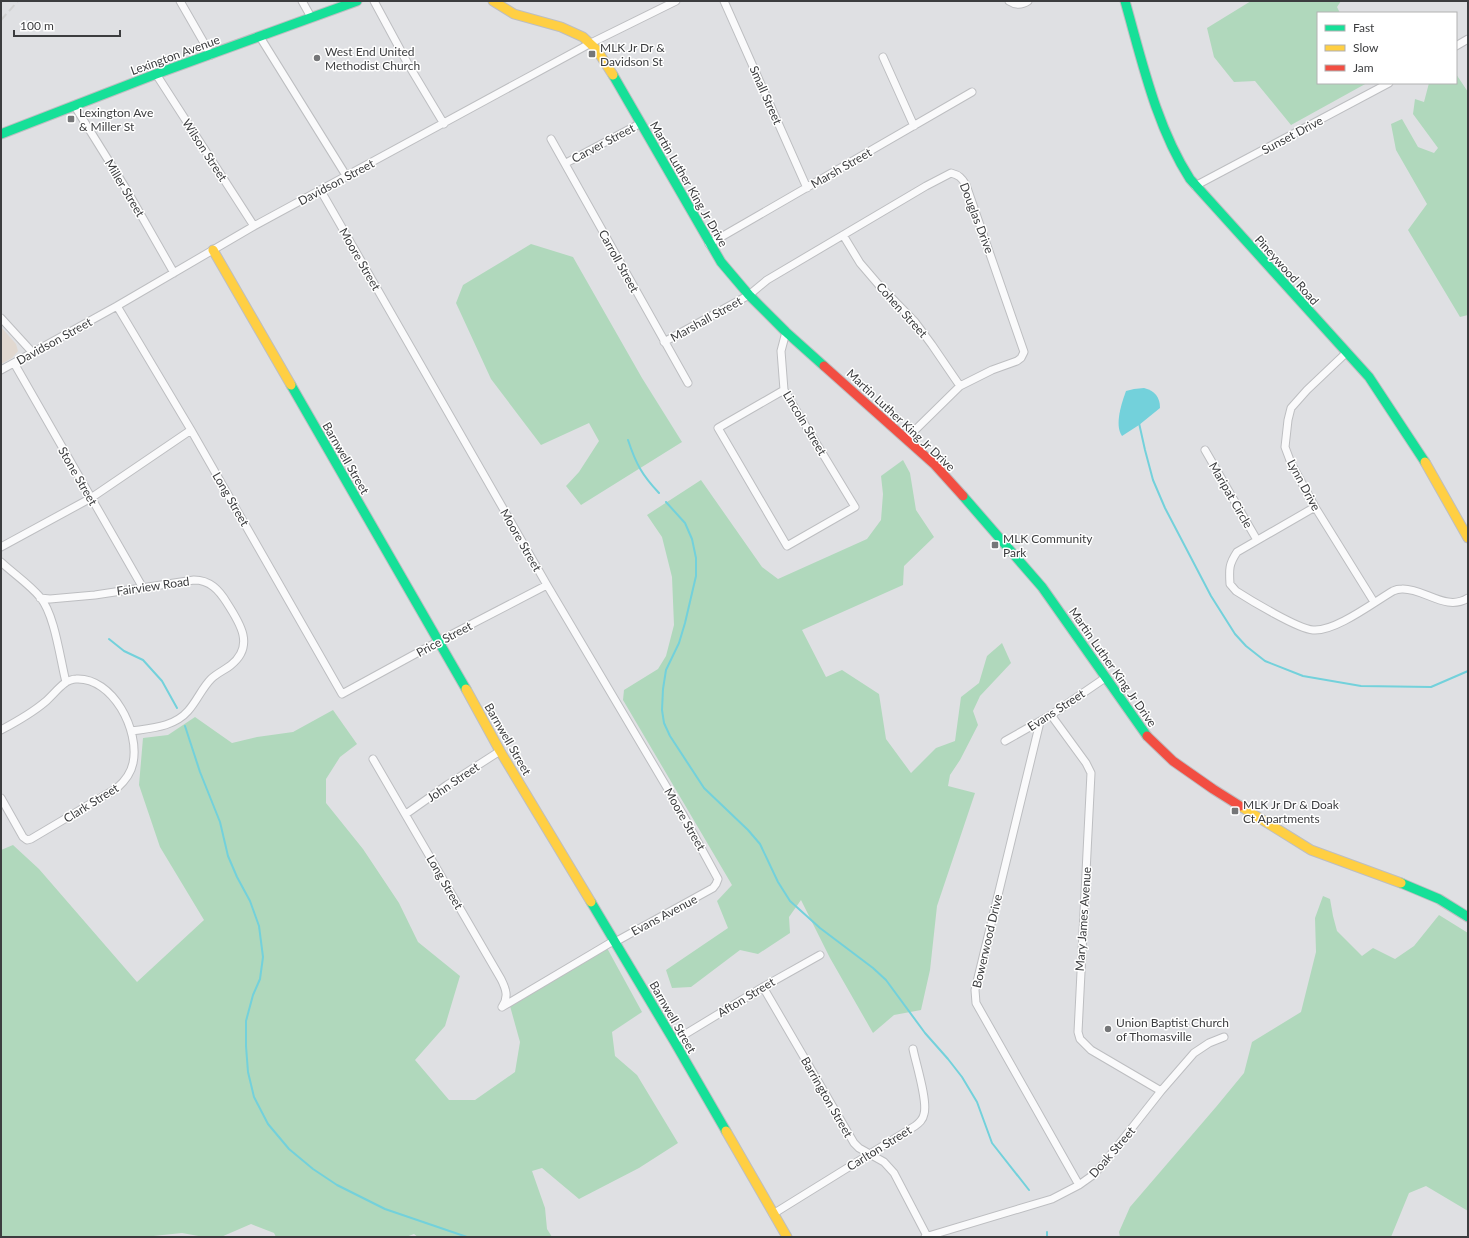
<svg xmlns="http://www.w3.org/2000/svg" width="1469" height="1238" font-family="Lato,sans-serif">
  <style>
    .industrial { fill: #e1d8d0 }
    .green { fill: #b0d8bc }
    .water { fill: #73d1db }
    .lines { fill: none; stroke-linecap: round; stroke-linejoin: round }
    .stream { stroke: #73d1db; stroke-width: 2 }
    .street-casing { stroke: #bdbec1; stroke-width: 9 }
    .fast-casing { stroke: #bdbec1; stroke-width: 11 }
    .slow-casing { stroke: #bdbec1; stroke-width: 11 }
    .jam-casing { stroke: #bdbec1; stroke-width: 11 }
    .street { stroke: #fafafb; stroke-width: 7 }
    .fast { stroke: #16e098; stroke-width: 9 }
    .slow { stroke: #ffcf43; stroke-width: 9 }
    .jam { stroke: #f24e42; stroke-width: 9 }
    .rail { stroke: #d1d2d2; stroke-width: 2; stroke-dasharray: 8 4; stroke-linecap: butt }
    .poi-dot { fill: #757678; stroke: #fff; stroke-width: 1.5 }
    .labels { text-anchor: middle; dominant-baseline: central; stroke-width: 3; stroke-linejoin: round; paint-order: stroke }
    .poi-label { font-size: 12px; fill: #3c3d3f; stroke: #fff; text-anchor: start }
    .street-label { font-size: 12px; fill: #3c3d3f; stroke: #fff }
  </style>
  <rect width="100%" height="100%" fill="#dfe0e3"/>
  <path class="industrial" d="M1,327L16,344L18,351L12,358L1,364Z"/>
  <path class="green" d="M1251,1H1341L1337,7L1340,13H1318V83H1367L1291,125L1255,81L1234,82L1214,57L1207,28Z
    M1456,74L1468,92V315L1460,317L1408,230L1427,204L1396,150L1391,124L1402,119L1418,147L1434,153L1438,148L1413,114L1415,99L1424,102L1429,83H1456Z
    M531,244L573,257L642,378L682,442L581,505L566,486L579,472L599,441L589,423L541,445L491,379L456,303L463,285Z
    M903,460L910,473L916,510L934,537L904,566L903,585L802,630L826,677L842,670L879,694L886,739L911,773L936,748L955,741L961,697L979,683L987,656L1002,643L1011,663L980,696L973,711L978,725L960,760L950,775L948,786L975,793L937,906L930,970L921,1010L894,1015L873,1033L830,958L801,900L789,917L790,933L758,954L740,950L691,987L672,988L666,970L728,928L717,901L732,885L623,700L624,690L658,669L666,656L674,625L672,577L662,537L647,515L701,480L762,567L778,579L867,539L881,520L883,494L881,476Z
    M333,710L357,744L340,757L326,779V803L363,849L399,903L418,942L460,976L445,1026L415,1060L449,1100H475L515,1072L520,1042L510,1006L607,948L642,1012L612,1032L615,1056L637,1075L678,1143L639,1168L579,1199L542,1168L532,1171L545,1208L547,1229L552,1237H418L414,1234L406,1237H276L274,1233L251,1224L221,1237H204L182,1233L144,1237H1V850L13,845L39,869L137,982L204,920L160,847L139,785L143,738L168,735L195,717L232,743L257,737L293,732Z
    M1323,896L1330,899L1333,916L1337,931L1362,956L1373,948L1395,959L1414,946L1439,915L1468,933V1211L1426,1186L1409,1193L1391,1237H1120L1119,1232L1130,1207L1216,1107L1244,1073L1252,1042L1301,1012L1316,952L1315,918Z"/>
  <path class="water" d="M1144,388C1155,391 1160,397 1160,408L1139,425L1122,436C1114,425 1122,402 1126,391L1134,389Z"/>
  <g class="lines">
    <path class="stream" d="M1139,423L1145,450L1153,480L1165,508L1211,596L1235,634L1246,646L1265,661L1303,676L1361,686L1431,687L1468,671
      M628,440C636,464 642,475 659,493
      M666,502L685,523L692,539L696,558V576L685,623L679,643L666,670L663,689L662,710L664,723L670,736L704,788L748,830L760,844L778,882L790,901L820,928L873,968L886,980L925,1033L948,1059L962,1077L977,1102L992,1143L1029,1190
      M109,639L124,651L143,660L162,681L177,708
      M185,726L200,772L220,822L228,856L237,877L250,901L259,926L263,957L260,979L253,995L246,1021V1046L248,1072L254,1097L268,1124L289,1149L313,1169L337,1185L385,1209L467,1237
      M1047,1232V1237"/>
    <defs>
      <path id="street" d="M180,1L211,55
        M302,1L311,17
        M374,1L408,64L444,124
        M724,1L807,188
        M1009,1C1015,5 1022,5 1028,1
        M260,37L347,177
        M1456,46L1468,39
        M883,57L914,126
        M156,74L254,226
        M74,105L125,187L174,273
        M551,139L688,383
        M566,163L641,123
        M1195,186L1389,83
        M321,191L547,585L682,813L718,879L716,884L713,888L615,942L610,943L502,1007
        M843,235L860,263L878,284L915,322L932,345L960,386
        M709,244L972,92
        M117,306L191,430L342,694L439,641L547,585
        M1,318L33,353
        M664,342L749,295L767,280L926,186L951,173C959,175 962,178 966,185L1024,352L1021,358L1017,361L992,370L960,386L907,438
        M1346,353L1307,390L1291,408L1288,420L1285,447L1291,463L1315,507L1374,602
        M14,363L143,588
        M1,370L117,306L254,226L591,43L676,1
        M784,390L718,428L787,546L855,507L784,390L781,351L786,332
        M1205,450L1257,540
        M1315,507L1237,552C1229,564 1229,569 1230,584L1236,591C1250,600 1298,629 1313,630C1335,632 1374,602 1393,591C1395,590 1399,589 1402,589C1424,588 1446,612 1468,598
        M1,547L91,498L191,430
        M1,562C14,574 29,584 40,597C55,615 60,659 66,682
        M40,598L50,599L95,595L194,580C210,580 219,590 227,603C240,623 255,646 231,665C225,670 217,673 211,679C202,688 197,701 188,711C174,727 152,728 132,731
        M1051,715L1086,763L1091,773L1078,1032L1080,1039L1091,1050L1161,1091
        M1040,722L975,990L976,1003L1079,1185
        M1,730C16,722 32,713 45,702C52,696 58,688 65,683C67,681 73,679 76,679C113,677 140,731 133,763C131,773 125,781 117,788L31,839L27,840L23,837L1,798
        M1005,741L1051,715L1105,678
        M373,759L501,979C506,989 509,997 502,1007
        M406,814L447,785L500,751
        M763,987L854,1143L859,1148L884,1162L894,1173L927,1236
        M674,1041L763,987L820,955
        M773,1214L915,1126C919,1123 923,1120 924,1114C928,1101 916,1064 913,1049
        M925,1237L1052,1199L1079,1185L1093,1175L1105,1162L1161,1091L1194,1053L1209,1043L1224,1037"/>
      <path id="fast" d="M1125,1C1142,61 1156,126 1190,179L1369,377L1425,462
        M613,75L721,262L749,295L786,332L824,366
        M1,134L156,74L357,1
        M291,385L466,689
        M963,496L1042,587L1147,736
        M1401,883L1439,899L1468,917
        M591,902L674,1041L726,1131"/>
      <path id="slow" d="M493,1L514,14L561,27L583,37L597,50L613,75
        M213,250L291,385
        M1425,462L1468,538
        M466,689L500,751L591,902
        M1240,806L1311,850L1401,883
        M726,1131L787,1237"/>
      <path id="jam" d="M824,366L935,465L963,496
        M1147,736L1173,761L1213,789L1240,806"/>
    </defs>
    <use href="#street" class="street-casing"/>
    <use href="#fast" class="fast-casing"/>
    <use href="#slow" class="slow-casing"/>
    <use href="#jam" class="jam-casing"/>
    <use href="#street" class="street"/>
    <use href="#fast" class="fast"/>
    <use href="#slow" class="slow"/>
    <use href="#jam" class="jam"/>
    <path class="rail" d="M1,20L18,1"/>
  </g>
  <g class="poi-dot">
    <rect x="588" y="50" width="8" height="8" rx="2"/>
    <circle cx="317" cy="58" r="4"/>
    <rect x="67" y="115" width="8" height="8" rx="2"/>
    <rect x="991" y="541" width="8" height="8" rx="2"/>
    <rect x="1231" y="807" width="8" height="8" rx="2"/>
    <circle cx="1108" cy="1029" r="4"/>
  </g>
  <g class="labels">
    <g class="poi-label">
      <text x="600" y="47">MLK Jr Dr &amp;<tspan x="600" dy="14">Davidson St</tspan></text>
      <text x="325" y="51">West End United<tspan x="325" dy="14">Methodist Church</tspan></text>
      <text x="79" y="112">Lexington Ave<tspan x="79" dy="14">&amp; Miller St</tspan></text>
      <text x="1003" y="538">MLK Community<tspan x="1003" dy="14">Park</tspan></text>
      <text x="1243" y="804">MLK Jr Dr &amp; Doak<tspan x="1243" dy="14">Ct Apartments</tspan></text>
      <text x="1116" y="1022">Union Baptist Church<tspan x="1116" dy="14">of Thomasville</tspan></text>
    </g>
    <g class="street-label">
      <text transform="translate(175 55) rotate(-20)">Lexington Avenue</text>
      <text transform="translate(766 95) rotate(66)">Small Street</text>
      <text transform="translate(1292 135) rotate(-28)">Sunset Drive</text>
      <text transform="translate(603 143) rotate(-28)">Carver Street</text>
      <text transform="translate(205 150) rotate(57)">Wilson Street</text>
      <text transform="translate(841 168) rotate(-30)">Marsh Street</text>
      <text transform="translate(336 182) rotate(-28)">Davidson Street</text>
      <text transform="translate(689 184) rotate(60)">Martin Luther King Jr Drive</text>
      <text transform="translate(125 188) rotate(59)">Miller Street</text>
      <text transform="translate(977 218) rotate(69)">Douglas Drive</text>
      <text transform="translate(360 259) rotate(60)">Moore Street</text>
      <text transform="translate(619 261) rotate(61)">Carroll Street</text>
      <text transform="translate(1287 270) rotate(48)">Pineywood Road</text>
      <text transform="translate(902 310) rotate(48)">Cohen Street</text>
      <text transform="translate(706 319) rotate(-29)">Marshall Street</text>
      <text transform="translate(54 341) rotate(-29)">Davidson Street</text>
      <text transform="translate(901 420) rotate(43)">Martin Luther King Jr Drive</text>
      <text transform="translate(805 423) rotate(59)">Lincoln Street</text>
      <text transform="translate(346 458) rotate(60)">Barnwell Street</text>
      <text transform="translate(78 476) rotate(60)">Stone Street</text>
      <text transform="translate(1304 485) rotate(62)">Lynn Drive</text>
      <text transform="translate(1231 495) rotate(60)">Maripat Circle</text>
      <text transform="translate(231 499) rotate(60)">Long Street</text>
      <text transform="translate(521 540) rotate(60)">Moore Street</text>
      <text transform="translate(153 586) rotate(-8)">Fairview Road</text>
      <text transform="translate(444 639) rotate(-28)">Price Street</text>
      <text transform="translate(1113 667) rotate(55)">Martin Luther King Jr Drive</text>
      <text transform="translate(1056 710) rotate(-33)">Evans Street</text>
      <text transform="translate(508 739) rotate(60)">Barnwell Street</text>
      <text transform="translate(453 782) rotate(-34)">John Street</text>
      <text transform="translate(91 803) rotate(-32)">Clark Street</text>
      <text transform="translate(685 819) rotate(60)">Moore Street</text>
      <text transform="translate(445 882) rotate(60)">Long Street</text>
      <text transform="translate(664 915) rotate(-28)">Evans Avenue</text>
      <text transform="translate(1083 919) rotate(-86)">Mary James Avenue</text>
      <text transform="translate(987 941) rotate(-77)">Bowerwood Drive</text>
      <text transform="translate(746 997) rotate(-31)">Afton Street</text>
      <text transform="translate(673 1017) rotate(60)">Barnwell Street</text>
      <text transform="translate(827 1097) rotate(60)">Barrington Street</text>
      <text transform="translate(879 1148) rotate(-32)">Carlton Street</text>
      <text transform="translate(1112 1152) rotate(-49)">Doak Street</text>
    </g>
  </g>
  <rect width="1469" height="1238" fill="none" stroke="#3c3d3f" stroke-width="4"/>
  <rect x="1317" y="12" width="140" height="72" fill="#ffffff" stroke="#b1b1b2"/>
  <rect x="1325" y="25" width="20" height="6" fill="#16e098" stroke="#b1b1b2"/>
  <text x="1353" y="32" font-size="12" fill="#3c3d3f">Fast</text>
  <rect x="1325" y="45" width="20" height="6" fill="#ffcf43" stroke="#b1b1b2"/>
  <text x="1353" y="52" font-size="12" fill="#3c3d3f">Slow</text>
  <rect x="1325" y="65" width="20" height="6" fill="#f24e42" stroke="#b1b1b2"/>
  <text x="1353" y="72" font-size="12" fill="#3c3d3f">Jam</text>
  <path d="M14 30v6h106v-6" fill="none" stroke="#3c3d3f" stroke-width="2"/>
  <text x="20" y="30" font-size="12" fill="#3c3d3f" stroke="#ffffff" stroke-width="3" paint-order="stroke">100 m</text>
</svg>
